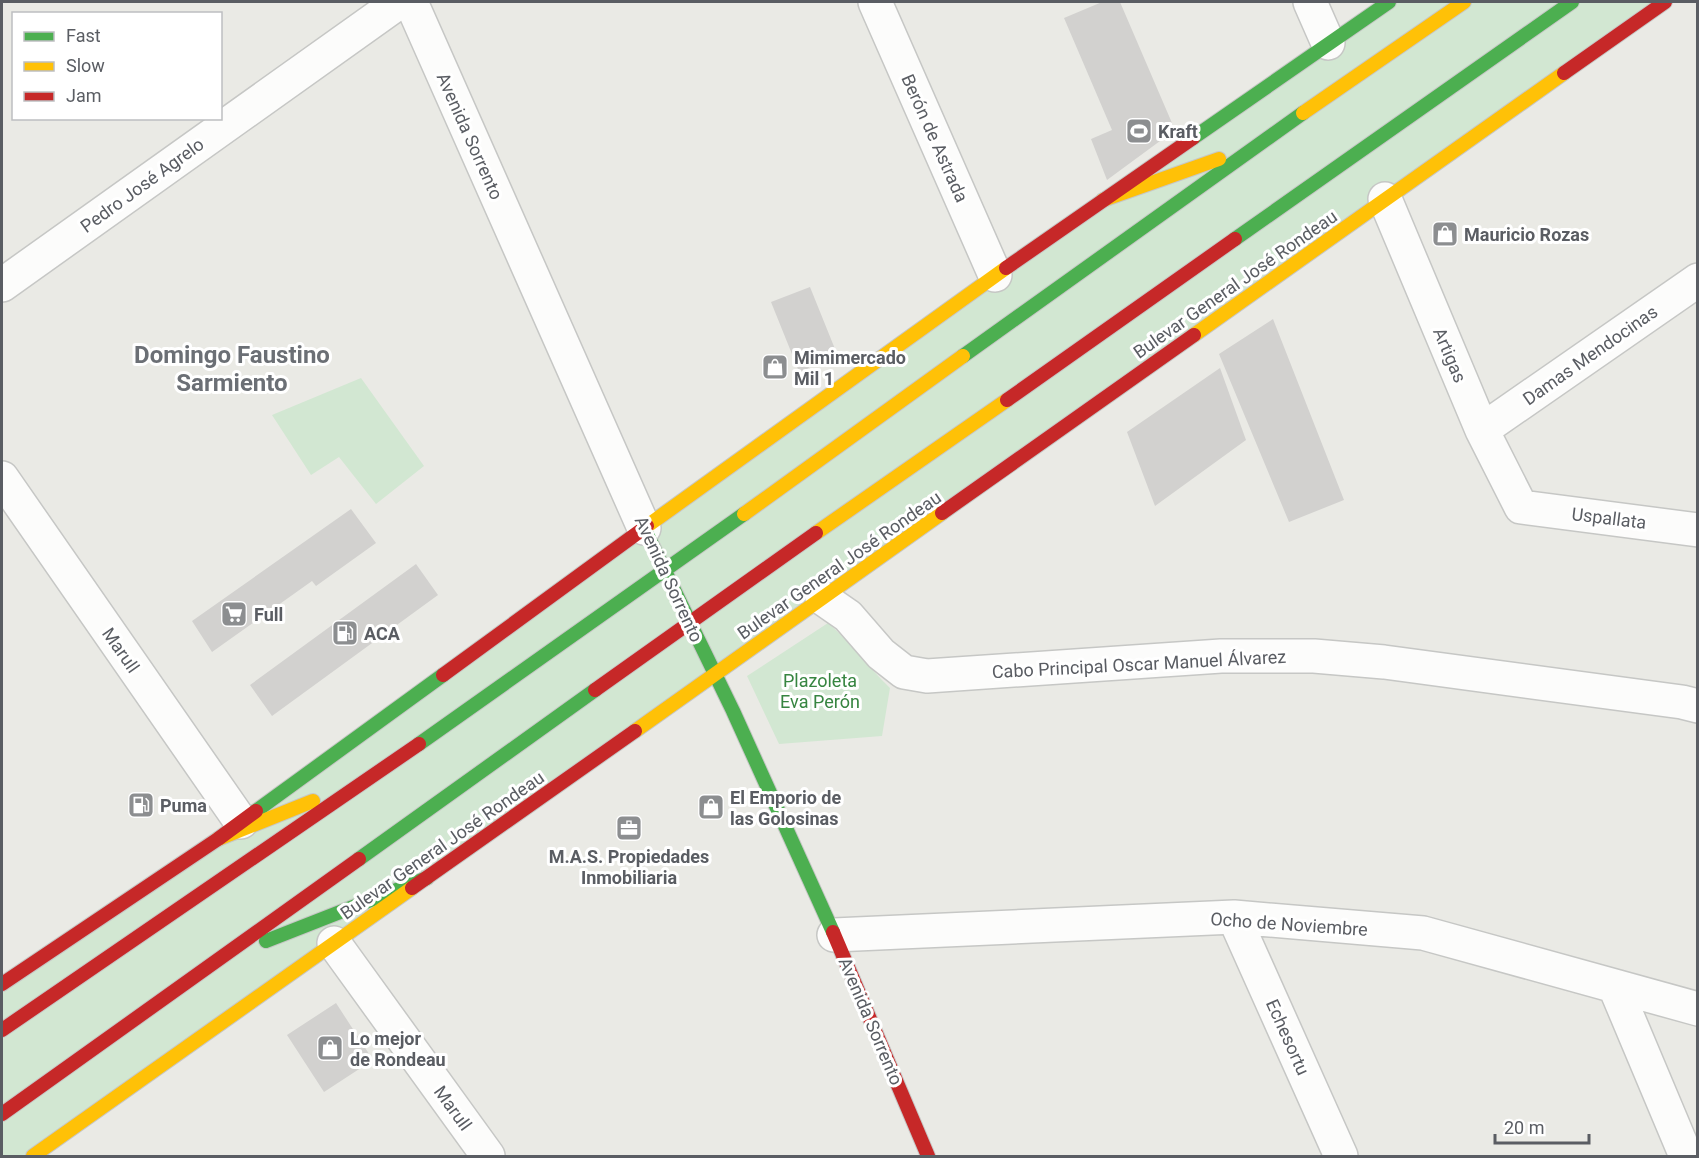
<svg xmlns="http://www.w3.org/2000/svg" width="1699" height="1158" font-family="Roboto,sans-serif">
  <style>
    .green { fill: #d2e7d2 }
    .building { fill: #d2d1cf }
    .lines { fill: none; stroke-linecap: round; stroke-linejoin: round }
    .street-casing { stroke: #c6c7c5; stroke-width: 36 }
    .fast-casing { stroke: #c7c7c6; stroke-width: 16 }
    .slow-casing { stroke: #c7c7c6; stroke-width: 16 }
    .jam-casing { stroke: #c7c7c6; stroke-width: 16 }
    .street { stroke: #fcfcfb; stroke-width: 33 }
    .fast { stroke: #4caf50; stroke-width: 14 }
    .slow { stroke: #ffc107; stroke-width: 14 }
    .jam { stroke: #c62828; stroke-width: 14 }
    .labels { text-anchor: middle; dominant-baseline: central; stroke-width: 6; stroke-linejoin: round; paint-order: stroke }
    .poi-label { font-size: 18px; font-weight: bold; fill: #5a5d63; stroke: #fff; text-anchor: start }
    .street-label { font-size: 18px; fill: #5a5d63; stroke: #fff }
    .park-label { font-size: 18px; fill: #378541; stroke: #fff }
    .district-label { font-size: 24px; font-weight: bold; fill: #6b6f75; stroke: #fff }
  </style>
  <rect width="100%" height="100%" fill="#eaeae5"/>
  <path class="green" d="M1389,2H1665L33,1156H2V984Z
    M361,378L424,466L376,504L339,457L311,475L272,415Z
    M828,623C850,641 869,668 890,688L882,736L779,744L747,676Z"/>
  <path class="building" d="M1102,2H1120L1175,130L1107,180L1091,139L1112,130L1064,18Z
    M810,287L835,349L800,374L771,302Z
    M1273,319L1344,500L1289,522L1219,354Z
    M1220,368L1246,440L1155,506L1127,432Z
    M351,509L376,543L316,586L312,581L212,652L192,621Z
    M416,564L438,595L272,716L250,685Z
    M336,1003L373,1060L324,1092L287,1035Z"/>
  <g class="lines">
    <defs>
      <path id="street" d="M411,2L644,528
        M875,2L995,275
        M1310,2L1328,43
        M1385,199L1482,430L1521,507L1698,530
        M2,285L399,2
        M1482,430L1698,280
        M2,478L241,822
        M822,598L848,616L881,654L904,672L927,676L1221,656H1314L1384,662L1682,702L1698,706
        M1234,917L1341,1156
        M834,935L1234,917L1423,933L1698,1009
        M334,943L488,1156
        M1615,987L1686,1156"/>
      <path id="fast" d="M1193,138L1389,2
        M1235,239L1572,2
        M963,356L1303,113
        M644,528L733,711L833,932
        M419,744L744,514
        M256,811L443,675
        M359,859L595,690
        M266,941L427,878"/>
      <path id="slow" d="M1303,113L1464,2
        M1103,200L1219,159
        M1194,335L1564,73
        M744,514L963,356
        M647,526L1006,268
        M816,533L1007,400
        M635,731L942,513
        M218,839L313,801
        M33,1156L412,888"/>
      <path id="jam" d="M1564,73L1665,2
        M1006,268L1193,138
        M1007,400L1235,239
        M942,513L1194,335
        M443,675L647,526
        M595,690L816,533
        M412,888L635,731
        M833,932L928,1156
        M2,984L218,839L256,811
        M2,1030L419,744
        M2,1114L359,859"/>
    </defs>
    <use href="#street" class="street-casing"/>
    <use href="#fast" class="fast-casing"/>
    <use href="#slow" class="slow-casing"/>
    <use href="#jam" class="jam-casing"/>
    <use href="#street" class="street"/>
    <use href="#fast" class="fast"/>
    <use href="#slow" class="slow"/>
    <use href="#jam" class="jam"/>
  </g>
  <defs>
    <symbol id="stadium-square" viewBox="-11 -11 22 22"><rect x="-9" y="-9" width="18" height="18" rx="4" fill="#8c8e90" stroke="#fff"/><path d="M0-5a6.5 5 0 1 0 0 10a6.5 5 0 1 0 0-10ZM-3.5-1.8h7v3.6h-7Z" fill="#fff"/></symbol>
    <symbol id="shop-square" viewBox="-11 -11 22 22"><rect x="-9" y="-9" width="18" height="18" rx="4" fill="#8c8e90" stroke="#fff"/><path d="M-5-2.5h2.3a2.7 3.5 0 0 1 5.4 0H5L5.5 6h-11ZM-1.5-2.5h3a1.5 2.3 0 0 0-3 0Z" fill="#fff"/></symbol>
    <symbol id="supermarket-square" viewBox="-11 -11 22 22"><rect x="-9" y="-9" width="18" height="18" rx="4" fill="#8c8e90" stroke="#fff"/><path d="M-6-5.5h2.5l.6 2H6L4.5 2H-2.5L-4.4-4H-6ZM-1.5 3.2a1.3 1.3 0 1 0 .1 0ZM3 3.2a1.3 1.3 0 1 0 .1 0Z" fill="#fff"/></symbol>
    <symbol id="fuel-square" viewBox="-11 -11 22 22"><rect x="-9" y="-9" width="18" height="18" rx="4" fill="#8c8e90" stroke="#fff"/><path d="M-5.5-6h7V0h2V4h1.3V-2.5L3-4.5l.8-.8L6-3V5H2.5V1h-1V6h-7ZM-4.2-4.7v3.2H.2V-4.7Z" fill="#fff"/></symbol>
    <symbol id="office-square" viewBox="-11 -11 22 22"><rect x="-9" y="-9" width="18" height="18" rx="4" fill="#8c8e90" stroke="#fff"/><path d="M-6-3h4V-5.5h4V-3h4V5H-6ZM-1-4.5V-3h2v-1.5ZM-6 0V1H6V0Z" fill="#fff"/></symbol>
  </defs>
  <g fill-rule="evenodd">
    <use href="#stadium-square" x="1124" y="116" width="30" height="30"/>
    <use href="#shop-square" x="1430" y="219" width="30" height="30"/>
    <use href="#shop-square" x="760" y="352" width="30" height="30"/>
    <use href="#supermarket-square" x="219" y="599" width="30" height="30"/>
    <use href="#fuel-square" x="330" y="618" width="30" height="30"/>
    <use href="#fuel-square" x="126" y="790" width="30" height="30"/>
    <use href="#shop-square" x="696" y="792" width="30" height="30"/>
    <use href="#office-square" x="614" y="813" width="30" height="30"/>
    <use href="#shop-square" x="315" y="1033" width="30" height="30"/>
  </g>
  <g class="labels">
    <g class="poi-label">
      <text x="1158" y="131">Kraft</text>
      <text x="1464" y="234">Mauricio Rozas</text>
      <text x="794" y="357">Mimimercado<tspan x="794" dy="21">Mil 1</tspan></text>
      <text x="254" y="614">Full</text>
      <text x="364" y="633">ACA</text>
      <text x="730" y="797">El Emporio de<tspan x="730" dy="21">las Golosinas</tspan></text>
      <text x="160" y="805">Puma</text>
      <text x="629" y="856" text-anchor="middle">M.A.S. Propiedades<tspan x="629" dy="21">Inmobiliaria</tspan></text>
      <text x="350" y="1038">Lo mejor<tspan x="350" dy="21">de Rondeau</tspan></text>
    </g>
    <g class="street-label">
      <text transform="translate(470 136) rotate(66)">Avenida Sorrento</text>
      <text transform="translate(935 138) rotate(66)">Berón de Astrada</text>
      <text transform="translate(142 185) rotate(-36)">Pedro José Agrelo</text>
      <text transform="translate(1235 284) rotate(-35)">Bulevar General José Rondeau</text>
      <text transform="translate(1450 355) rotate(67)">Artigas</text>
      <text transform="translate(1590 355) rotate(-35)">Damas Mendocinas</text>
      <text transform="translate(1609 518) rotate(7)">Uspallata</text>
      <text transform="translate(839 565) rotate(-35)">Bulevar General José Rondeau</text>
      <text transform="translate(669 579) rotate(65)">Avenida Sorrento</text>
      <text transform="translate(121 650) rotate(55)">Marull</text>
      <text transform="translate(1139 664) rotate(-3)">Cabo Principal Oscar Manuel Álvarez</text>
      <text transform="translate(442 845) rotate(-35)">Bulevar General José Rondeau</text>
      <text transform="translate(1289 924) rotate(4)">Ocho de Noviembre</text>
      <text transform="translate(871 1021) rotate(67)">Avenida Sorrento</text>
      <text transform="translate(1288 1037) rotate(66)">Echesortu</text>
      <text transform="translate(453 1108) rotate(54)">Marull</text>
    </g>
    <g class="park-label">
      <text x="820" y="680">Plazoleta<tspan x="820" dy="21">Eva Perón</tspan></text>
    </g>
    <g class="district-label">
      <text x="232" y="355">Domingo Faustino<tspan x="232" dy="28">Sarmiento</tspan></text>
    </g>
  </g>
  <rect width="1699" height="1158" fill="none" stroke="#5a5d63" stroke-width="6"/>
  <rect x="12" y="12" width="210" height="108" fill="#ffffff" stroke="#bdbec1" stroke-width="1.5"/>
  <rect x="24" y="32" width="30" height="9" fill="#4caf50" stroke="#bdbec1" stroke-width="1.5"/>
  <text x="66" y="42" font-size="18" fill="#5a5d63">Fast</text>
  <rect x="24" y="62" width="30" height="9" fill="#ffc107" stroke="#bdbec1" stroke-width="1.5"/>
  <text x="66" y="72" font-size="18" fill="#5a5d63">Slow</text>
  <rect x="24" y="92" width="30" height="9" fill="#c62828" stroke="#bdbec1" stroke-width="1.5"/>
  <text x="66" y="102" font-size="18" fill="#5a5d63">Jam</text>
  <path d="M1495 1134v9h94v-9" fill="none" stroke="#5a5d63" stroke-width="3"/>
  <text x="1504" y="1134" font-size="18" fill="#5a5d63" stroke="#ffffff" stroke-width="4.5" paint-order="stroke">20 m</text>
</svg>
